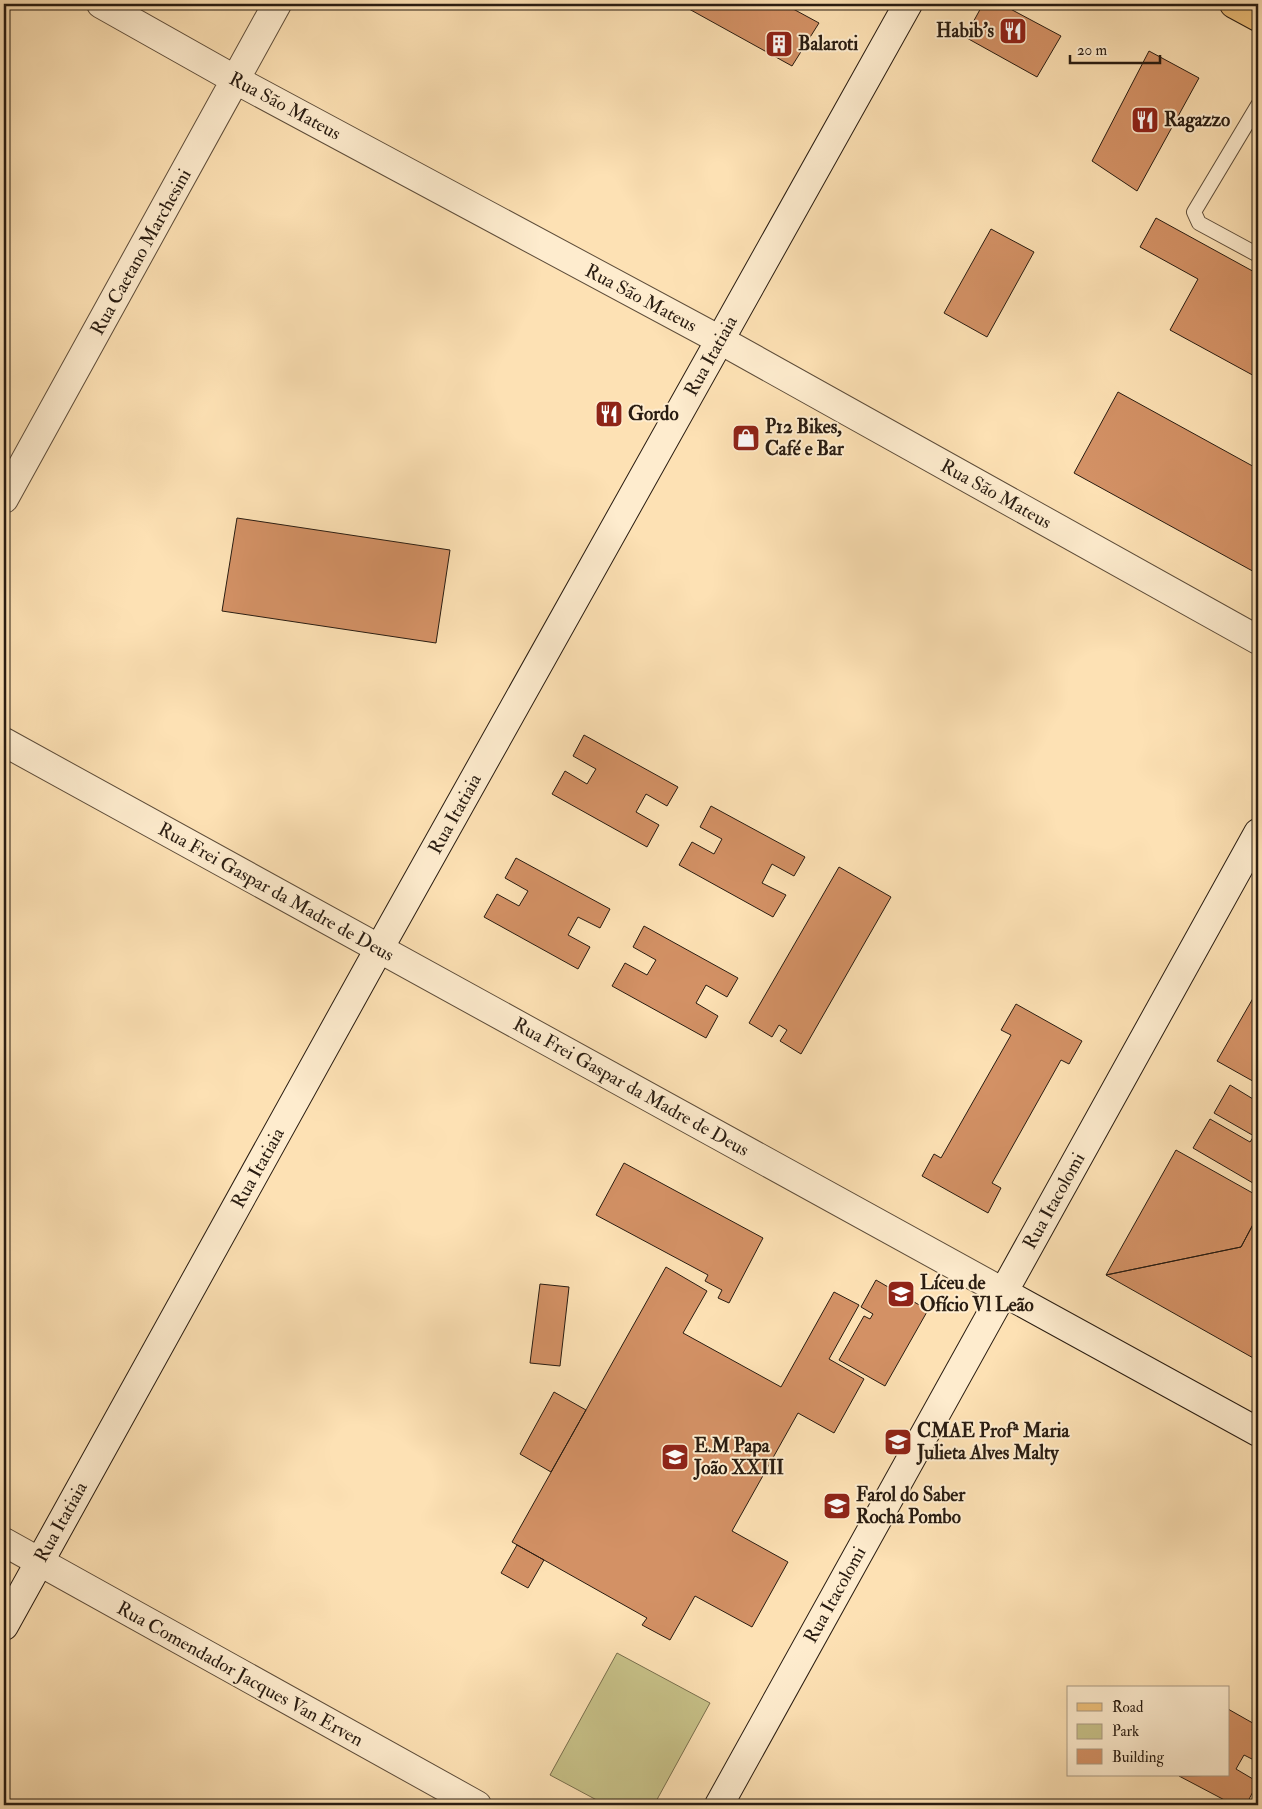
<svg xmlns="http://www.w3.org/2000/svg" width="1262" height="1809" font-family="'IM FELL Double Pica',serif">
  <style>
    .green { fill: #c7c188; stroke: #786e4c }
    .building { fill: #d39165; stroke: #291c11 }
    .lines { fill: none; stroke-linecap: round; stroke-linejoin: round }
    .lane-casing { stroke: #5e4d3a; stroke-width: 16 }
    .street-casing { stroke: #5e4d3a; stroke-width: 30 }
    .secondary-casing { stroke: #291c11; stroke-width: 30 }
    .primary-casing { stroke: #291c11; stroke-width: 30 }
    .lane { stroke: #feecce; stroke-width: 14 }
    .street { stroke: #feecce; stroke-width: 28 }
    .secondary { stroke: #feecce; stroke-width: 28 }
    .primary { stroke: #eec07a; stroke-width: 28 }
    .labels { text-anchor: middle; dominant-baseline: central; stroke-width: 4; stroke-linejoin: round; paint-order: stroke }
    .poi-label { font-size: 19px; font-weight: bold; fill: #291c11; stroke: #feecce; text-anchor: start }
    .street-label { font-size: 19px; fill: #291c11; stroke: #feecce }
  </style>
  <rect width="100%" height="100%" fill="#fde1b4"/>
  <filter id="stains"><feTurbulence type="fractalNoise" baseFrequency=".004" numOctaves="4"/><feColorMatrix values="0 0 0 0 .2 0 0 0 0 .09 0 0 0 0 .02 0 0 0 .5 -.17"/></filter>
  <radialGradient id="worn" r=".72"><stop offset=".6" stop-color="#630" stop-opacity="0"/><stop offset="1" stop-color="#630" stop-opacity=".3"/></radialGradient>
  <path class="green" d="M617,1653L710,1703L654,1805H606L550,1775Z"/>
  <path class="building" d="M680,4H784L819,23L792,66Z
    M983,4H1001L1061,36L1037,77L965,37Z
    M1149,51L1199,78L1137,191L1092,161Z
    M1156,218L1258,274V378L1170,330L1198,279L1140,247Z
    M991,229L1034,252L987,337L944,313Z
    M1118,392L1258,469V574L1074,473Z
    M237,518L450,550L436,643L222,611Z
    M584,735L678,787L667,806L646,794L636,812L659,825L647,847L552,794L565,771L587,784L596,769L573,756Z
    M711,806L805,857L794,876L772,864L762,883L786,895L773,917L679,865L692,842L714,854L722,839L700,827Z
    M516,858L610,909L600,928L578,917L568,935L590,947L578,969L484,917L497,894L519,906L528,891L505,878Z
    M839,867L891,897L801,1054L780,1041L787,1030L779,1025L772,1037L749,1023Z
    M644,926L738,978L727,997L706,985L696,1003L718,1016L706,1038L612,986L625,963L647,975L656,960L633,947Z
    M1258,990V1004L1252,1000Z
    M1252,1000L1258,1004V1084L1217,1061Z
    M1016,1004L1082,1041L1069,1064L1061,1060L992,1183L1001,1188L988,1213L922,1176L934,1154L941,1158L1011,1035L1001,1030Z
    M1230,1085L1258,1102V1186L1193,1148L1210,1119L1250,1142L1254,1136L1214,1113Z
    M1176,1150L1258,1196V1215L1241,1247L1106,1275Z
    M624,1163L763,1238L729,1303L718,1298L722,1290L705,1281L708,1275L596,1215Z
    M1258,1215V1352L1255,1359L1106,1275L1241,1247Z
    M666,1267L707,1291L683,1333L781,1387L834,1292L859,1305L829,1359L864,1379L834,1433L798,1413L732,1531L788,1562L752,1627L695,1596L670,1640L642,1625L647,1618L512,1542Z
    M876,1280L928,1310L885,1386L839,1360L864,1316L870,1319L873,1314L861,1307Z
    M540,1284L569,1287L560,1366L530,1363Z
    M554,1392L586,1410L551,1472L520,1454Z
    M517,1545L544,1560L528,1588L501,1573Z
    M1228,1709L1258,1726V1762L1244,1755L1236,1769L1258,1782L1246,1805H1234L1179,1776L1228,1775Z"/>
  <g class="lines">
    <defs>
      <path id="lane" d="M1258,105L1194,212L1199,223L1258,255"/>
      <path id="street" d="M101,4L236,80L720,340L1258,640
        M4,499L277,4
        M4,742L1003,1292
        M4,1542L477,1805"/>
      <path id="secondary" d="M1003,1292L1258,1432
        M4,1626L379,949L908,4
        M719,1805L1258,833"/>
      <path id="primary" d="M1234,4L1258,17"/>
    </defs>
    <use href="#lane" class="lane-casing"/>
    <use href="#street" class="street-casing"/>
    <use href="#secondary" class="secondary-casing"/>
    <use href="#primary" class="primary-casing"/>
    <use href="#lane" class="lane"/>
    <use href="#street" class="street"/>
    <use href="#secondary" class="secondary"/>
    <use href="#primary" class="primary"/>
  </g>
  <defs>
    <symbol id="restaurant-square" viewBox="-11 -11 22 22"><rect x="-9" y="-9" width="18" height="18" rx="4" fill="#8f2418" stroke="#feecce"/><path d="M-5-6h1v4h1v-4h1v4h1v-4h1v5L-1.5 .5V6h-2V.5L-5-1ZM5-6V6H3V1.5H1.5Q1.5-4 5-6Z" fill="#fff"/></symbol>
    <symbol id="building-square" viewBox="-11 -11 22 22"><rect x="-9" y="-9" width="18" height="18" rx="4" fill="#8f2418" stroke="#feecce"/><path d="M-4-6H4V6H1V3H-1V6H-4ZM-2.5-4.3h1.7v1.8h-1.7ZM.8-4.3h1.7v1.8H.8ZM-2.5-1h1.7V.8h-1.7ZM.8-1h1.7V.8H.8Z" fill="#fff"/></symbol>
    <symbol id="shop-square" viewBox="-11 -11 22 22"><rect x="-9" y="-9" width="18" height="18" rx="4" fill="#8f2418" stroke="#feecce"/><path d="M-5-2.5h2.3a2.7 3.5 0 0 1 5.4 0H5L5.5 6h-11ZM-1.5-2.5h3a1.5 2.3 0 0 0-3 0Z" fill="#fff"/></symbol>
    <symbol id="school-square" viewBox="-11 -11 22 22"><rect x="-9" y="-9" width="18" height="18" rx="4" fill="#8f2418" stroke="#feecce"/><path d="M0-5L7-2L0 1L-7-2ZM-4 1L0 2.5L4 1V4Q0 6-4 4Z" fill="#fff"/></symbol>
  </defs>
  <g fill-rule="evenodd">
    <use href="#restaurant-square" x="997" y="15" width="32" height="32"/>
    <use href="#building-square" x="763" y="28" width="32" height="32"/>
    <use href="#restaurant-square" x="1129" y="104" width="32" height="32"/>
    <use href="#restaurant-square" x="593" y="398" width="32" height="32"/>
    <use href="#shop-square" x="730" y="422" width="32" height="32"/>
    <use href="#school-square" x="885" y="1278" width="32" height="32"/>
    <use href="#school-square" x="882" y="1426" width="32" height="32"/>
    <use href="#school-square" x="659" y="1441" width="32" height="32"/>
    <use href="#school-square" x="821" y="1490" width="32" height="32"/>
  </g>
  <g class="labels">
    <g class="poi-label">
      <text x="994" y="31" text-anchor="end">Habib's</text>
      <text x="798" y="44">Balaroti</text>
      <text x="1164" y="120">Ragazzo</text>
      <text x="628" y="414">Gordo</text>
      <text x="765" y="427">P12 Bikes,<tspan x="765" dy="22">Café e Bar</tspan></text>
      <text x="920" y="1283">Líceu de<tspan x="920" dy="22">Ofício Vl Leão</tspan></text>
      <text x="917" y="1431">CMAE Profª Maria<tspan x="917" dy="22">Julieta Alves Malty</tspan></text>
      <text x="694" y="1446">E.M Papa<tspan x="694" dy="22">João XXIII</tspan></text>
      <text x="856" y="1495">Farol do Saber<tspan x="856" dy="22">Rocha Pombo</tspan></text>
    </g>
    <g class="street-label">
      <text transform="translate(285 106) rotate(28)">Rua São Mateus</text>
      <text transform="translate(141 252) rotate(-61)">Rua Caetano Marchesini</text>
      <text transform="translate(641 298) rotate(28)">Rua São Mateus</text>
      <text transform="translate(711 356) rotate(-61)">Rua Itatiaia</text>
      <text transform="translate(996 494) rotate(29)">Rua São Mateus</text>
      <text transform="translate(455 814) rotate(-61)">Rua Itatiaia</text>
      <text transform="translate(276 892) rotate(29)">Rua Frei Gaspar da Madre de Deus</text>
      <text transform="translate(631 1087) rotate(29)">Rua Frei Gaspar da Madre de Deus</text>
      <text transform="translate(258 1168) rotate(-61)">Rua Itatiaia</text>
      <text transform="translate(1054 1201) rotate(-61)">Rua Itacolomi</text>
      <text transform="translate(61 1522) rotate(-61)">Rua Itatiaia</text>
      <text transform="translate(835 1595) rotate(-61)">Rua Itacolomi</text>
      <text transform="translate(240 1674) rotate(29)">Rua Comendador Jacques Van Erven</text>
    </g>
  </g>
  <rect width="1262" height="1809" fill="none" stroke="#fde1b4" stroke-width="20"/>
  <rect x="5" y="5" width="1252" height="1799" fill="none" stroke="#291c11" stroke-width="2.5"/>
  <rect x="10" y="10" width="1242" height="1789" fill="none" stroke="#291c11"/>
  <rect x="1067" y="1686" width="162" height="90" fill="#feecce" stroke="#a99982"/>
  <rect x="1077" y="1703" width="25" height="8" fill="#eec07a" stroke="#a99982"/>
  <text x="1112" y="1712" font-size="15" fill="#291c11">Road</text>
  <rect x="1077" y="1724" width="25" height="15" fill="#c7c188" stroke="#a99982"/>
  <text x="1112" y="1736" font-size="15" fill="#291c11">Park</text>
  <rect x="1077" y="1749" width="25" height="15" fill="#d39165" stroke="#a99982"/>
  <text x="1112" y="1762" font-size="15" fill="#291c11">Building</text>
  <path d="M1070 55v8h90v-8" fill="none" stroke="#291c11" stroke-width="2.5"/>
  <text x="1077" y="55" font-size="15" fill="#291c11" stroke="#feecce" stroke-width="4" paint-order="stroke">20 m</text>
  <rect width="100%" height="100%" filter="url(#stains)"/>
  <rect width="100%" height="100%" fill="url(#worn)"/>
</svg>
